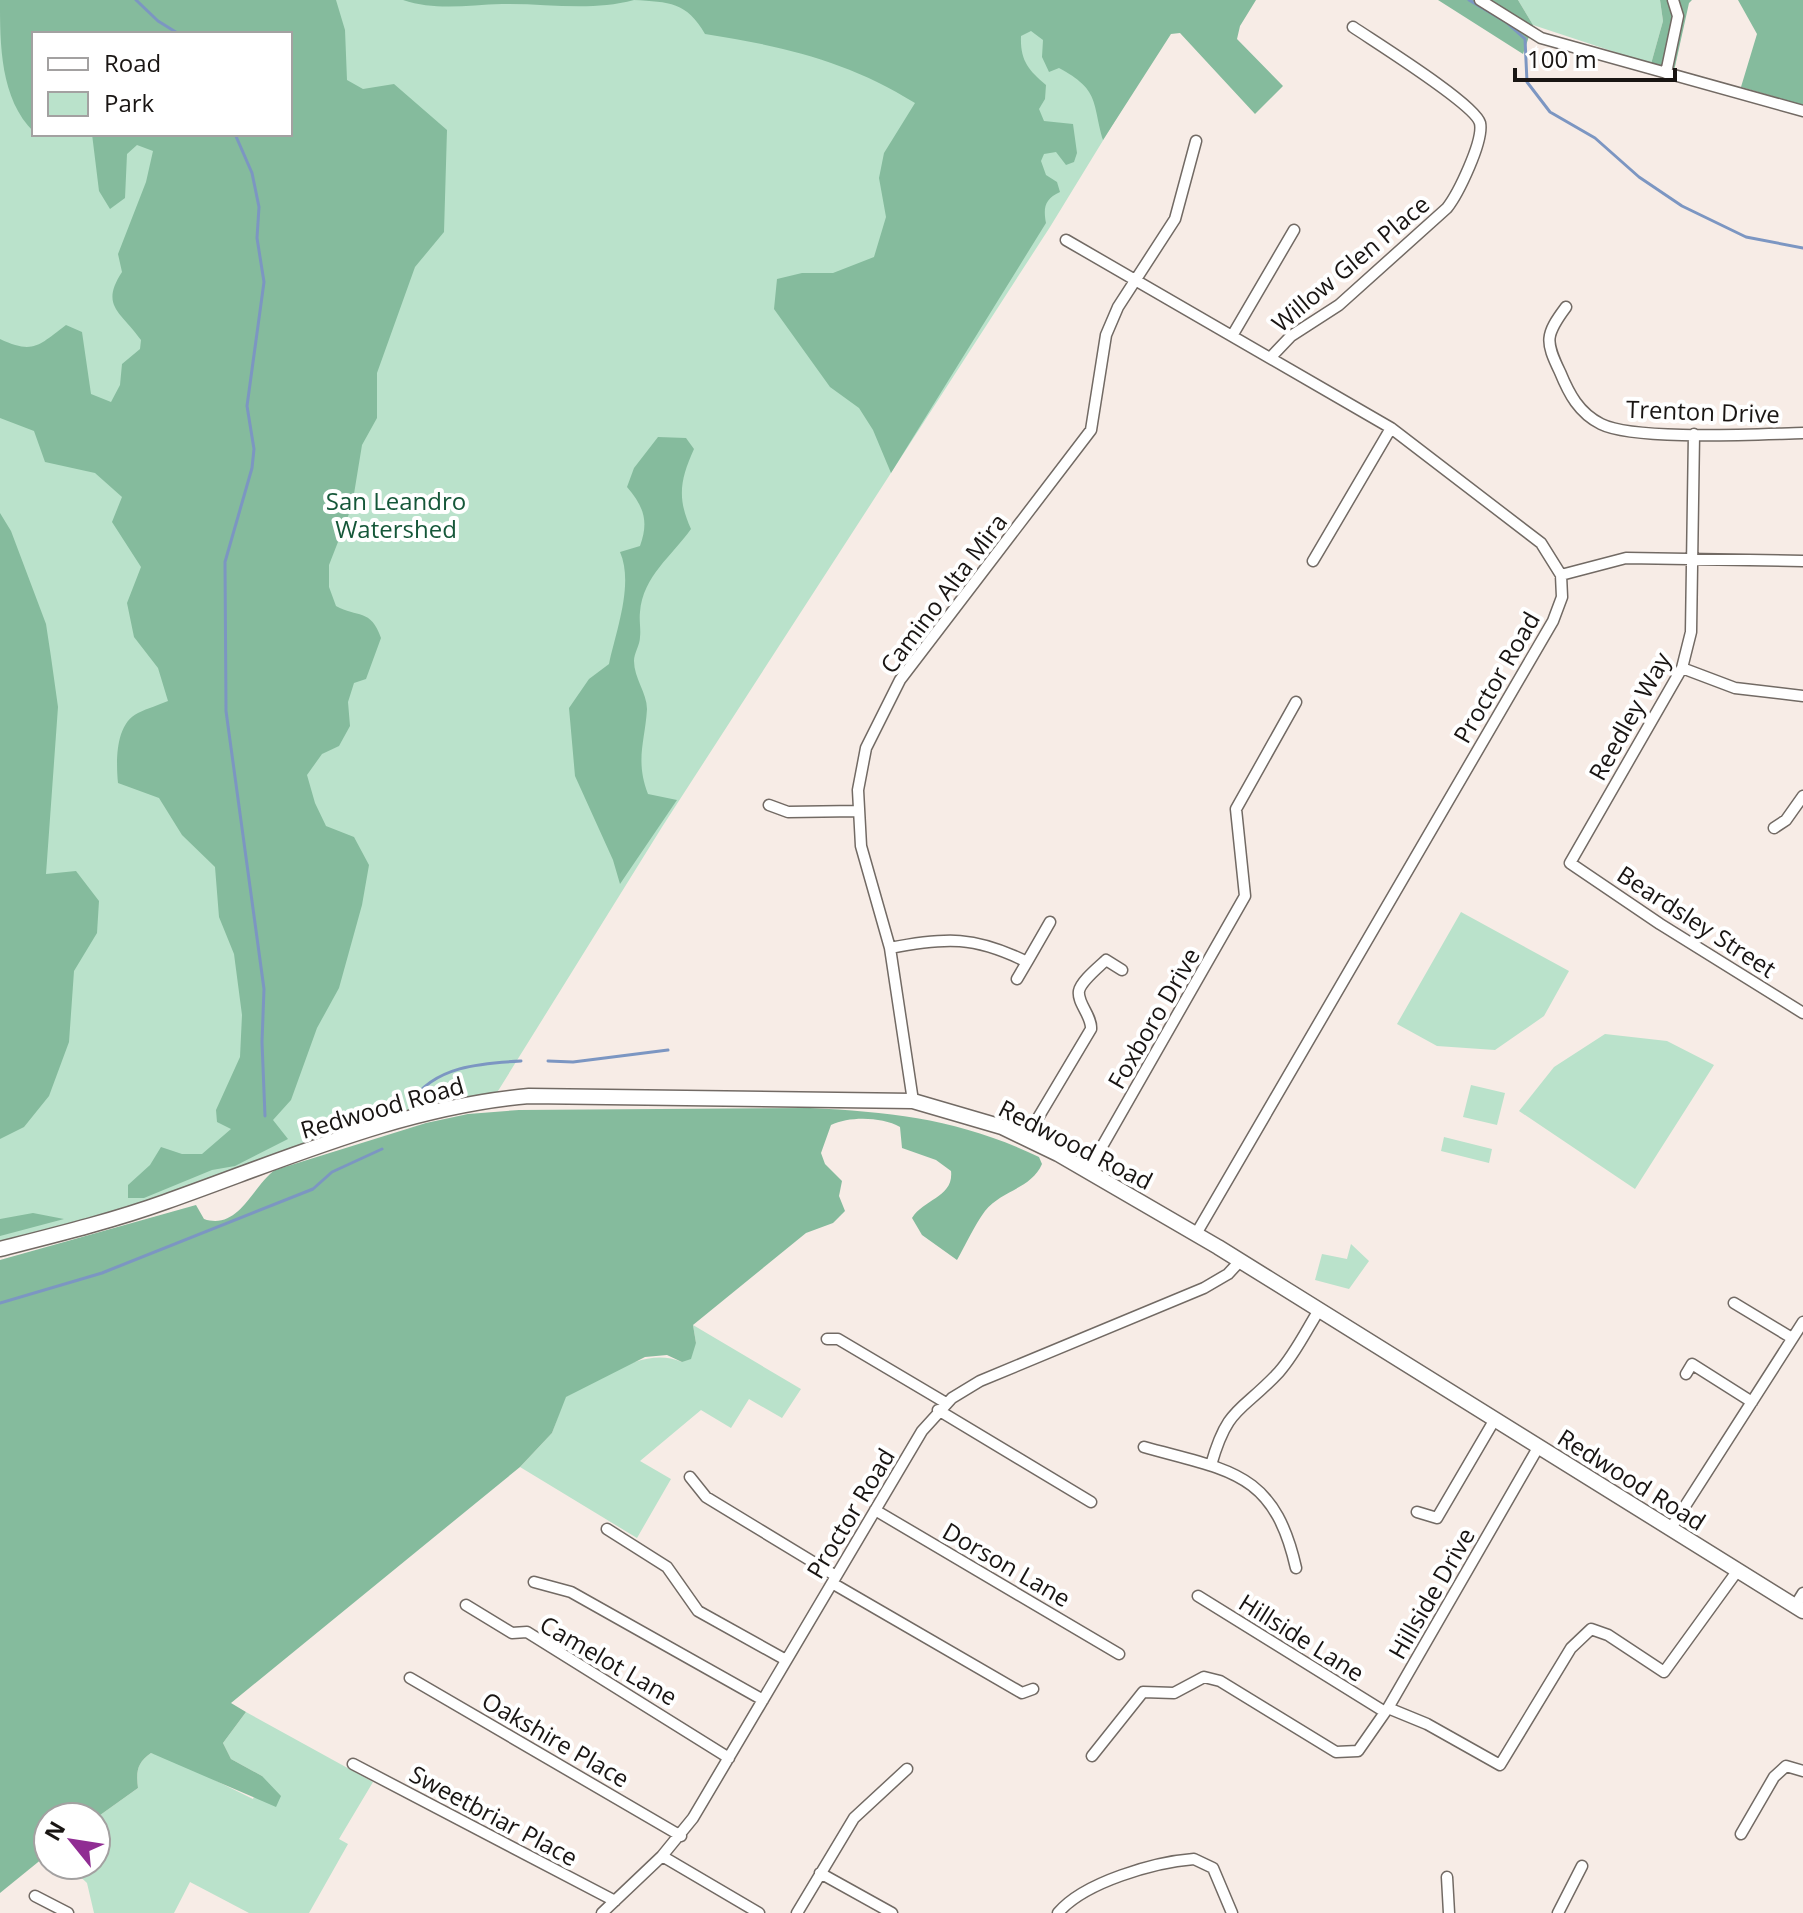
<svg xmlns="http://www.w3.org/2000/svg" width="1803" height="1913" font-family="'Open Sans',sans-serif">
  <style>
    .green { fill: #bae2cb; fill-rule: evenodd }
    .forest { fill: #85bb9d }
    .lines { fill: none; stroke-linecap: round; stroke-linejoin: round }
    .stream { stroke: #7c96c2; stroke-width: 3 }
    .street-casing { stroke: #726a64; stroke-width: 13 }
    .secondary-casing { stroke: #726a64; stroke-width: 17 }
    .street { stroke: #fff; stroke-width: 10 }
    .secondary { stroke: #fff; stroke-width: 14 }
    .labels { text-anchor: middle; dominant-baseline: central; stroke-width: 8; stroke-linejoin: round; paint-order: stroke }
    .street-label { font-size: 24px; fill: #191513; stroke: #fff }
    .park-label { font-size: 24px; fill: #155739; stroke: #fff }
  </style>
  <rect width="100%" height="100%" fill="#f7ece6"/>
  <path class="green" d="M0,0H1189L1050,227L662,827L493,1099L0,1249ZM34,34H290V134H34Z
    M1518,0H1660L1663,21L1651,64L1533,25Z
    M1461,912L1569,971L1544,1016L1495,1050L1437,1046L1397,1024Z
    M1605,1034L1667,1041L1714,1065L1635,1189L1519,1111L1554,1067Z
    M1471,1085L1505,1093L1497,1125L1463,1117Z
    M1444,1137L1492,1149L1489,1163L1441,1151Z
    M1351,1244L1369,1261L1349,1289L1315,1280L1322,1254L1347,1259Z
    M693,1325L801,1389L782,1418L749,1399L731,1428L701,1410L640,1461L671,1479L637,1538L520,1467L552,1433L565,1397C600,1380 643,1345 682,1362L696,1343Z
    M246,1712L373,1782L339,1839L348,1844L309,1913H249L190,1882L174,1913H94L87,1883L68,1865H96V1818L138,1788C136,1771 137,1763 151,1753L168,1757L253,1799L262,1776L231,1759L223,1743Z"/>
  <path class="forest" d="M0,0H336L345,30L347,80L363,89L394,84L447,130L444,232L415,267L377,373V418L362,445L352,506L329,565V587L336,606C357,618 371,608 381,638L366,679L354,683L348,702L350,726L339,746L322,754L307,775L315,803L326,826L354,837L369,865L362,905L339,988L317,1028L291,1100L273,1120L288,1139L235,1166L212,1170L144,1198H128V1185L150,1165L161,1147L182,1154H202L231,1129L217,1122L216,1110L240,1057L242,1015L234,954L219,917L215,867L182,835L159,798L118,783C116,762 115,724 138,713C148,708 159,705 168,701L158,668L134,637L127,603L141,567L112,522L122,497L95,473L45,462L34,431L0,418V339C34,355 39,345 66,325L82,332L91,394L111,402L120,385L122,364L140,349L141,340C120,311 100,306 122,272L118,254L146,182L153,151L137,145L127,154L125,198L110,209L99,191L92,134H290V34H34V132C0,99 0,44 0,0Z
    M403,0H634C589,12 547,3 502,4C468,5 436,11 403,0Z
    M634,0H1256L1240,26L1237,39L1283,86L1255,114L1180,33L1171,34L1103,140C1092,102 1100,90 1059,68L1049,72L1042,57L1043,40L1031,31L1021,36C1020,60 1028,70 1046,85L1045,99L1039,109L1044,121L1073,124L1077,153L1074,162L1066,165L1056,152L1044,154L1041,161L1046,175L1057,182L1060,192C1045,199 1043,207 1046,223L891,473L873,430L859,408L830,387L774,309L777,279L802,273H833L874,257L886,217L879,178L884,153L915,103C848,61 782,46 705,34C687,2 669,2 634,0Z
    M1438,0H1518L1533,25L1523,54Z
    M1660,0H1692L1689,3L1674,71L1651,64L1663,21Z
    M1738,0H1803V105L1741,87L1757,34Z
    M658,437L686,438L694,449C680,480 677,498 691,529C672,556 643,576 640,612C639,621 641,629 640,637C640,645 634,653 634,661C634,678 647,693 647,709C645,742 635,760 648,794L677,800L620,884L613,860L575,776L569,708L589,679L609,664C616,631 634,584 620,552L640,546C649,521 644,507 627,487L634,468Z
    M0,513L11,531L46,624L51,657L58,707L46,874L76,871L99,901L97,933L74,971L69,1042L49,1096L24,1127L0,1139Z
    M810,1108C895,1112 962,1120 1039,1157L1042,1164C1031,1189 1002,1190 985,1211C974,1226 966,1244 957,1260L922,1235L912,1218C924,1199 954,1197 951,1171L936,1160L902,1148L900,1127C882,1117 850,1116 831,1125L821,1153L825,1164L842,1181L839,1196L845,1211L833,1223L806,1233L693,1325L696,1343L691,1359L682,1362L667,1355L645,1357L566,1397L552,1433L520,1467L231,1703L246,1712L223,1743L231,1759L262,1776L281,1796L276,1807L151,1753C137,1763 136,1771 138,1788L96,1818L48,1817V1854L0,1893V1260L196,1205L204,1219C239,1231 253,1185 275,1170L426,1123L468,1114L519,1110Z
    M33,1213L64,1219L0,1236V1219Z"/>
  <g class="lines">
    <path class="stream" d="M136,0L158,21L179,34
      M1469,0L1506,22L1525,39L1527,82L1550,112L1595,138L1639,177L1682,206L1746,237L1803,248
      M235,134L252,173L259,207L257,238L264,282L247,406L254,449L252,468L225,562L226,711L264,989L262,1042L265,1116
      M548,1061L573,1062L668,1050
      M411,1103C433,1066 482,1063 521,1061
      M0,1303L102,1273L313,1189L332,1172L382,1149"/>
    <defs>
      <path id="street" d="M1480,0L1541,38L1803,111
        M1666,73L1678,16L1673,0
        M1066,240L1391,428L1541,543L1561,575L1562,597L1553,621L1196,1234
        M1566,307C1545,335 1545,341 1560,372C1569,394 1579,413 1601,424C1635,441 1760,434 1803,433
        M1232,336L1294,230
        M1270,358L1291,336L1339,305L1447,208C1458,194 1484,141 1480,123C1475,104 1375,42 1353,27
        M1694,434L1691,632L1682,668L1570,863L1660,924L1803,1013
        M1313,561L1391,428
        M1561,575L1626,558L1803,561
        M1682,668L1735,688L1803,696
        M769,805L788,812L857,811
        M1774,828L1786,820L1803,796
        M890,948C946,937 975,936 1027,962L1050,922
        M1017,979L1027,962
        M913,1101L890,948L861,846L858,790L866,748L900,680L1091,430L1106,335L1118,307L1175,219L1196,141
        M1026,1138L1091,1029C1092,1016 1077,1003 1079,991C1081,981 1099,967 1106,960L1122,970
        M1088,1171L1245,896L1236,809L1296,702
        M1734,1303L1792,1338
        M827,1339H838L946,1403
        M1686,1374L1692,1364L1752,1402
        M938,1410L1091,1502
        M1144,1447C1230,1471 1274,1471 1296,1568
        M1211,1465C1228,1405 1241,1413 1279,1372C1295,1354 1306,1331 1319,1310
        M690,1477L706,1497L836,1576
        M875,1510L1119,1654
        M1417,1512L1437,1518L1495,1419
        M1671,1528L1803,1322
        M607,1529L667,1567L698,1611L786,1660
        M534,1582L571,1592L763,1700
        M832,1583L1022,1693L1033,1689
        M1198,1596L1385,1712
        M466,1605L512,1633L527,1632L729,1758
        M1795,1606L1803,1593
        M410,1678L681,1836
        M1388,1708L1427,1724L1500,1765L1571,1648L1591,1629L1608,1635L1664,1672L1738,1570
        M1092,1756L1143,1692L1174,1693L1204,1677L1220,1681L1336,1752L1358,1751L1388,1708L1539,1446
        M353,1764L615,1901
        M1741,1834L1774,1777L1786,1766L1803,1771
        M662,1856L759,1913
        M820,1873L892,1913
        M1447,1877L1449,1913
        M35,1896L68,1913
        M602,1913L662,1856L693,1818L922,1431L952,1398L980,1381L1204,1288L1228,1274L1241,1260
        M797,1913L854,1818L907,1769
        M1058,1913C1084,1882 1155,1862 1194,1859L1213,1868L1232,1913
        M1558,1913L1582,1866"/>
      <path id="secondary" d="M0,1249C55,1235 112,1221 165,1202C284,1160 402,1107 529,1096L913,1101L1002,1127L1058,1154L1218,1247L1803,1611"/>
    </defs>
    <use href="#street" class="street-casing"/>
    <use href="#secondary" class="secondary-casing"/>
    <use href="#street" class="street"/>
    <use href="#secondary" class="secondary"/>
  </g>
  <g class="labels">
    <g class="street-label">
      <text transform="translate(1350 263) rotate(-40)">Willow Glen Place</text>
      <text transform="translate(1703 411) rotate(2)">Trenton Drive</text>
      <text transform="translate(943 593) rotate(-53)">Camino Alta Mira</text>
      <text transform="translate(1496 677) rotate(-60)">Proctor Road</text>
      <text transform="translate(1629 716) rotate(-61)">Reedley Way</text>
      <text transform="translate(1697 921) rotate(33)">Beardsley Street</text>
      <text transform="translate(1153 1018) rotate(-60)">Foxboro Drive</text>
      <text transform="translate(382 1107) rotate(-16)">Redwood Road</text>
      <text transform="translate(1076 1144) rotate(27)">Redwood Road</text>
      <text transform="translate(1632 1479) rotate(32)">Redwood Road</text>
      <text transform="translate(850 1513) rotate(-59)">Proctor Road</text>
      <text transform="translate(1007 1564) rotate(30)">Dorson Lane</text>
      <text transform="translate(1431 1593) rotate(-60)">Hillside Drive</text>
      <text transform="translate(1302 1637) rotate(32)">Hillside Lane</text>
      <text transform="translate(609 1660) rotate(30)">Camelot Lane</text>
      <text transform="translate(556 1739) rotate(30)">Oakshire Place</text>
      <text transform="translate(494 1815) rotate(28)">Sweetbriar Place</text>
    </g>
    <g class="park-label">
      <text x="396" y="500">San Leandro<tspan x="396" dy="28">Watershed</tspan></text>
    </g>
  </g>
  <rect x="32" y="32" width="260" height="104" fill="#ffffff" stroke="#a3a1a1" stroke-width="2"/>
  <rect x="48" y="58" width="40" height="12" fill="#ffffff" stroke="#a3a1a1" stroke-width="2"/>
  <text x="104" y="72" font-size="24" fill="#191513">Road</text>
  <rect x="48" y="92" width="40" height="24" fill="#bae2cb" stroke="#a3a1a1" stroke-width="2"/>
  <text x="104" y="112" font-size="24" fill="#191513">Park</text>
  <g transform="translate(72 1841) rotate(300)"><circle r="38" fill="#ffffff" stroke="#a3a1a1" stroke-width="2"/>
  <path d="M0-6L14 30L0 20L-14 30Z" fill="#902d93"/>
  <text y="-12" font-size="22" font-weight="bold" text-anchor="middle" fill="#191513">N</text>
  </g>
  <path d="M1515 68v12h160v-12" fill="none" stroke="#191513" stroke-width="4"/>
  <text x="1527" y="68" font-size="24" fill="#191513" stroke="#ffffff" stroke-width="6" paint-order="stroke">100 m</text>
</svg>
